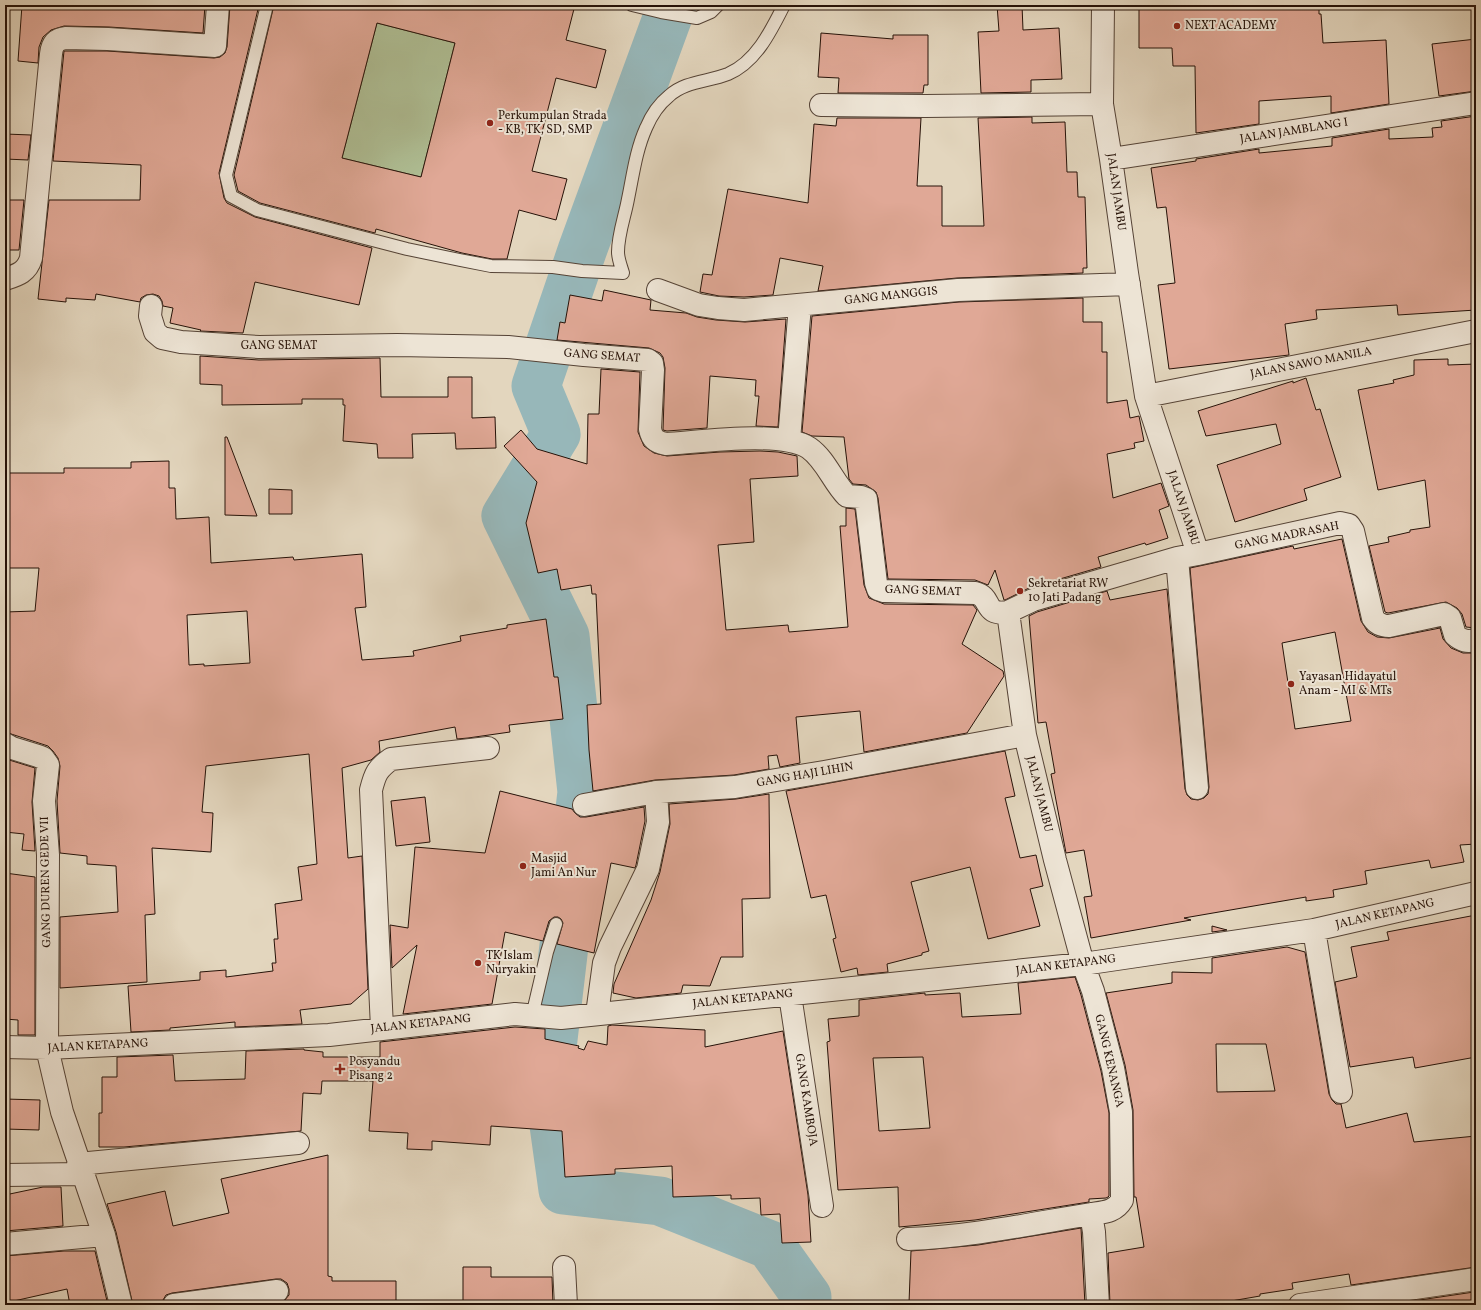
<svg xmlns="http://www.w3.org/2000/svg" width="1481" height="1310" font-family="Vollkorn,serif">
  <style>
    .green { fill: #afbf95; stroke: #6a684e }
    .lines { fill: none; stroke-linecap: round; stroke-linejoin: round }
    .river { stroke: #97b7b9; stroke-width: 49 }
    .building { fill: #e0a896; stroke: #261208; fill-rule: evenodd }
    .lane-casing { stroke: #554336; stroke-width: 14 }
    .street-casing { stroke: #554336; stroke-width: 24 }
    .lane { stroke: #ede4d5; stroke-width: 12 }
    .street { stroke: #ede4d5; stroke-width: 22 }
    .poi-dot { fill: #8f2418; stroke: #ede4d5; stroke-width: 1.5 }
    .labels { text-anchor: middle; dominant-baseline: central; stroke-width: 4; stroke-linejoin: round; paint-order: stroke }
    .poi-label { font-size: 12px; fill: #261208; stroke: #ede4d5; text-anchor: start }
    .street-label { font-size: 12px; fill: #261208; stroke: #ede4d5 }
  </style>
  <rect width="100%" height="100%" fill="#e3d6be"/>
  <filter id="stains"><feTurbulence type="fractalNoise" baseFrequency=".005" numOctaves="4"/><feColorMatrix values="0 0 0 0 .2 0 0 0 0 .09 0 0 0 0 .02 0 0 0 .5 -.17"/></filter>
  <radialGradient id="worn" r=".72"><stop offset=".6" stop-color="#630" stop-opacity="0"/><stop offset="1" stop-color="#630" stop-opacity=".3"/></radialGradient>
  <path class="green" d="M377,23L455,43L421,177L342,158Z"/>
  <g class="lines">
    <path class="river" d="M672,5L582,251L536,386L556,434L506,516L565,636L582,792L548,1082L563,1190L660,1201L770,1245L807,1297V1305"/>
  </g>
  <path class="building" d="M22,5H205L203,33L109,27L64,26L51,30L43,37L39,47L38,63L18,61Z
    M230,5H259L219,173L224,198L227,203L255,217L372,248L359,305L255,282L243,333L200,331L201,330L170,323L173,308L163,306L162,301L159,296L153,294L146,295L141,298L140,302L96,294L95,300L66,298V302L38,299L49,200H140L141,165L53,161L64,51H107L214,58L220,57L225,53L227,47Z
    M274,5H575L566,40L606,50L596,88L556,78L532,171L567,179L556,220L519,210L507,259H492L462,253L376,229L375,233L260,203L238,191L234,175ZM377,23L455,43L421,177L342,158Z
    M997,5H1022L1023,30L1059,28L1062,79L1031,80V92L981,93L978,32L999,31Z
    M1139,5H1319V14H1321L1323,43L1386,40L1389,104L1331,113V96L1259,101V124L1196,133L1195,66H1173L1172,48H1139Z
    M821,33L893,39V35H928V85H924L923,93H838L839,78L818,77Z
    M1476,39V91L1439,96L1432,44Z
    M1476,116V123H1472L1476,162V310L1398,315L1397,305L1316,310L1317,319L1285,324L1289,355L1169,369L1158,285L1175,283L1166,207L1157,208L1151,168L1196,161V159L1259,149V153L1332,146V138L1389,129V139L1433,137L1432,128L1442,127L1441,121Z
    M1032,117V123L1065,122L1067,172H1077L1078,197H1085L1087,268H1083V273L957,278L818,291L823,266L780,258L773,295L744,297L719,296L700,292L703,274L712,275L728,189L808,203L814,124L836,126L837,118H921L917,186H942V226H984L978,118Z
    M5,134L31,135L28,160L5,159Z
    M5,200H24L19,250H5Z
    M604,290L651,300L650,310L686,313L697,317L716,320L745,322L786,319L778,427L756,426L759,396H755L756,380L710,376L707,428L667,431L663,430L665,368L663,357L660,353L649,348L557,340L560,322L565,323L570,295L602,301Z
    M1083,298V322H1102V352H1107V403L1127,400L1130,418L1139,416L1144,441L1134,443L1135,448L1107,454L1113,498L1161,483L1169,506L1159,510L1168,538L1146,545L1145,543L1098,557L1101,567L1029,588L1005,600H1004L995,570L988,585L975,580L888,579L878,498L876,492L866,485L853,484L849,479L844,437L812,436L802,432L812,316L959,302Z
    M200,356L259,360L380,358L381,397H448V377H472V418L495,417L496,448L456,449L455,433L412,434L413,458H378L377,444L343,441L345,405H343V399H302V404L222,405V385L200,384Z
    M1448,359V365L1476,364V628L1466,627L1462,614L1457,608L1446,602L1388,613L1385,612L1369,546L1389,542L1388,537L1410,532V530L1430,527L1425,480L1378,490L1358,390L1394,383L1393,380L1414,375V360Z
    M601,369L640,372L638,432L644,446L654,453L667,456L720,452L760,451L778,452L797,456L798,476L750,479L754,542L718,545L726,630L788,625L789,632L848,627L840,526H846V508L855,509L864,585L869,598L884,604L973,605L977,610L962,644L1003,671L1004,676L967,733L864,752L860,711L796,717L800,763L780,767L777,755L768,756L769,769L734,775L655,780L593,791L589,750L587,705L601,704L596,594H592L591,585L561,590L557,569L538,573L526,523L537,482L504,446L521,430L537,449L587,464L588,414H599Z
    M1306,378L1316,410L1320,409L1341,477L1304,489L1307,500L1235,522L1217,465L1281,444L1276,424L1206,436L1198,411L1293,381V383Z
    M225,437H227L257,516L225,515Z
    M169,461V488H175L176,519L209,517L211,563L293,557L294,560L362,554L366,607L355,608L362,660L414,656L413,651L461,641L460,636L507,628V625L546,619L554,677H558L563,719L509,725L510,732L468,738L457,739L455,727L379,741L380,752L371,760L342,768L348,858L362,856L368,989L351,1004L300,1010L302,1024L235,1027V1022L170,1028V1030L131,1032L128,986L200,980V972L226,970V977L273,971L272,963H276L274,939H278L275,904L302,900L298,867L317,864L309,754L206,766L202,812L213,813L211,852L152,848L155,914L145,915L147,982L60,988V917L118,912L116,866L87,864V856L60,853L57,801L60,766L58,758L53,751L48,746L5,732L6,665H5V612L35,611L39,568H5V473H64V468H131V462ZM247,611L250,663L204,666V664L189,665L187,615Z
    M269,489L292,490V514H269Z
    M1342,539L1361,621L1368,632L1377,637L1389,638L1440,628L1443,639L1451,648L1463,653H1476V844L1460,845L1464,862L1431,868L1429,860L1365,871L1367,884L1333,890L1334,897L1306,901V897L1184,918L1191,920L1091,938L1084,897L1092,896L1084,850L1066,853L1051,774L1055,773L1046,722L1038,723L1029,616L1037,612L1107,591L1110,600L1167,589L1185,789L1187,795L1191,799L1198,800L1204,798L1208,794L1209,787L1190,568L1293,546L1294,549ZM1335,632L1351,721L1295,729L1282,643Z
    M1005,751L1015,796L1005,798L1020,858L1036,855L1043,886L1030,889L1040,926L988,939L970,867L911,882L929,951L922,953V955L887,964L888,972L858,975L857,968L841,972L833,939L836,938L826,895L811,898L786,791Z
    M6,759L35,768L32,802L35,851L22,850L24,834L5,832Z
    M500,791L572,809L575,813L580,817H586L644,807L645,821L636,865L635,868L611,863L594,953L557,944L563,923L561,919L558,917H554L549,921L543,941L505,932L492,1004L403,1014L417,945L392,968L390,925L408,928L415,847L485,853Z
    M769,794L770,898L742,899L743,957H721L710,986L683,985L681,993L636,998L613,993L614,984L651,900L660,872L670,824L669,804L736,799Z
    M425,797L430,842L396,846L391,801Z
    M5,873L35,877V1035H18V1020L5,1019Z
    M1476,915V1057L1415,1068L1413,1057L1350,1067L1335,982L1357,977L1351,947L1389,940L1387,932Z
    M1212,926L1227,930L1212,932Z
    M1287,947L1305,952L1329,1094L1332,1100L1336,1104H1341L1346,1128L1407,1113L1414,1142L1476,1136V1267L1351,1285L1349,1274L1292,1283L1293,1289L1260,1294V1296L1208,1305H1110L1108,1253L1144,1247L1136,1197H1134L1133,1110L1125,1065L1106,993L1172,983V972L1212,973V958ZM1216,1044H1266L1275,1091L1217,1092Z
    M1075,977L1081,995L1101,1071L1109,1113V1196L1108,1197L1106,1198L1089,1199V1202L975,1220L899,1227L898,1187L838,1190L827,1042L830,1041L828,1019L859,1016V1000L925,993V995L960,993L962,1017L1021,1014L1018,983ZM923,1057L930,1128L879,1131L873,1058Z
    M612,1025L705,1030V1047L783,1031L808,1195L811,1242L782,1243L780,1214L761,1215L760,1198L731,1199V1195L673,1197L672,1166L615,1169V1174L565,1177L562,1131L491,1126L490,1145L432,1141V1150L407,1149L408,1133L369,1131L373,1081H322L321,1094L303,1093L301,1131L124,1147H99V1113H102V1077H117V1057L173,1055L175,1081L245,1079L246,1051L304,1049V1050L323,1052V1057H380V1042L515,1027L545,1029V1039L579,1046L578,1048L584,1050L588,1041L607,1045L608,1026Z
    M5,1099L40,1100L39,1130L5,1129Z
    M328,1155V1276L332,1277V1281H396V1305H267L284,1301L289,1295V1289L287,1283L281,1279H276L172,1293L166,1295L163,1300L162,1305H133L116,1232L107,1204L165,1191L173,1226L229,1213L221,1179Z
    M43,1187H61L63,1226L5,1231V1195Z
    M1081,1228L1085,1305H966V1304L909,1303L911,1251L978,1245Z
    M64,1251H95L108,1305H70L67,1289L5,1303V1256Z
    M463,1267H491V1277H552L553,1305H463Z
    M1474,1292L1473,1305H1386Z"/>
  <g class="lines">
    <defs>
      <path id="lane" d="M267,5L226,175L231,196L257,210L407,249L460,260L491,266L553,267L582,271L623,273C621,266 618,259 618,252C618,234 625,216 628,199C633,175 636,150 646,128C651,116 659,104 669,96C685,81 708,82 728,74C756,62 771,31 784,5
        M632,5L661,12L697,18L711,12L718,5
        M532,1016L547,952L556,924"/>
      <path id="street" d="M821,105L925,106L1102,104
        M1111,159L1476,103
        M5,279C18,275 27,272 31,258L51,54C52,44 56,39 66,38L108,39L215,46L218,5
        M658,290L699,305L718,308L744,310L958,290L1129,284
        M151,306L150,316L155,332L162,338L181,342L259,347L397,345L508,347L584,355L648,360L652,363L653,370L650,429C652,439 656,442 666,444C700,442 781,430 809,448C826,460 833,482 847,496L861,497L866,499L876,583L878,589L884,591L975,593C993,597 982,616 1008,612
        M1146,396L1476,331
        M789,440L800,305
        M1198,554L1340,523L1349,525L1353,531L1373,618C1377,624 1382,626 1389,626L1444,614L1450,618L1455,635C1462,641 1467,642 1476,640
        M1177,558L1197,788
        M5,744L12,748L38,756L43,758L48,765L44,801L48,855L47,1048L62,1112L104,1235L121,1305
        M584,805L656,792L735,787L824,772L1025,735
        M1314,930L1341,1092
        M790,995L822,1206
        M597,1014L604,963L610,947L648,869L658,822L656,792
        M382,1028L371,790C375,774 377,769 391,759L488,748
        M5,1047L47,1048L329,1035L515,1014L561,1018L1083,964L1314,930L1476,893
        M78,1164L298,1143
        M5,1175L82,1174
        M908,1239C969,1237 1030,1224 1091,1214
        M5,1244L104,1235
        M564,1267L566,1305
        M174,1305L277,1291
        M1098,1305L1094,1232L1091,1214C1104,1212 1115,1212 1122,1200L1121,1112L1113,1068L1093,991L1083,964L1055,860L1025,735L1008,612L1033,600L1177,558L1198,554L1146,396L1127,273L1111,159L1102,104L1103,5
        M1300,1305L1476,1279"/>
    </defs>
    <use href="#lane" class="lane-casing"/>
    <use href="#street" class="street-casing"/>
    <use href="#lane" class="lane"/>
    <use href="#street" class="street"/>
  </g>
  <g class="poi-dot">
    <circle cx="1177" cy="26" r="4"/>
    <circle cx="490" cy="123" r="4"/>
    <circle cx="1020" cy="591" r="4"/>
    <circle cx="1291" cy="684" r="4"/>
    <circle cx="523" cy="866" r="4"/>
    <circle cx="478" cy="963" r="4"/>
    <path d="M338 1063h4v4h4v4h-4v4h-4v-4h-4v-4h4z"/>
  </g>
  <g class="labels">
    <g class="poi-label">
      <text x="1185" y="26">NEXT ACADEMY</text>
      <text x="498" y="116">Perkumpulan Strada<tspan x="498" dy="14">- KB, TK, SD, SMP</tspan></text>
      <text x="1028" y="584">Sekretariat RW<tspan x="1028" dy="14">10 Jati Padang</tspan></text>
      <text x="1299" y="677">Yayasan Hidayatul<tspan x="1299" dy="14">Anam - MI &amp; MTs</tspan></text>
      <text x="531" y="859">Masjid<tspan x="531" dy="14">Jami An Nur</tspan></text>
      <text x="486" y="956">TK Islam<tspan x="486" dy="14">Nuryakin</tspan></text>
      <text x="349" y="1062">Posyandu<tspan x="349" dy="14">Pisang 2</tspan></text>
    </g>
    <g class="street-label">
      <text transform="translate(1294 131) rotate(-9)">JALAN JAMBLANG I</text>
      <text transform="translate(1116 192) rotate(82)">JALAN JAMBU</text>
      <text transform="translate(891 296) rotate(-6)">GANG MANGGIS</text>
      <text x="279" y="346">GANG SEMAT</text>
      <text transform="translate(602 356) rotate(4)">GANG SEMAT</text>
      <text transform="translate(1311 363) rotate(-11)">JALAN SAWO MANILA</text>
      <text transform="translate(1183 508) rotate(72)">JALAN JAMBU</text>
      <text transform="translate(1287 536) rotate(-11)">GANG MADRASAH</text>
      <text transform="translate(923 591) rotate(2)">GANG SEMAT</text>
      <text transform="translate(805 775) rotate(-10)">GANG HAJI LIHIN</text>
      <text transform="translate(1039 794) rotate(76)">JALAN JAMBU</text>
      <text transform="translate(46 882) rotate(-91)">GANG DUREN GEDE VII</text>
      <text transform="translate(1385 914) rotate(-13)">JALAN KETAPANG</text>
      <text transform="translate(1066 965) rotate(-7)">JALAN KETAPANG</text>
      <text transform="translate(743 999) rotate(-6)">JALAN KETAPANG</text>
      <text transform="translate(421 1024) rotate(-6)">JALAN KETAPANG</text>
      <text transform="translate(98 1046) rotate(-3)">JALAN KETAPANG</text>
      <text transform="translate(1109 1061) rotate(77)">GANG KENANGA</text>
      <text transform="translate(806 1100) rotate(81)">GANG KAMBOJA</text>
    </g>
  </g>
  <rect width="1481" height="1310" fill="none" stroke="#e3d6be" stroke-width="20"/>
  <rect x="6" y="6" width="1469" height="1298" fill="none" stroke="#261208" stroke-width="2"/>
  <rect x="10" y="10" width="1461" height="1290" fill="none" stroke="#261208"/>
  <rect width="100%" height="100%" filter="url(#stains)"/>
  <rect width="100%" height="100%" fill="url(#worn)"/>
</svg>
